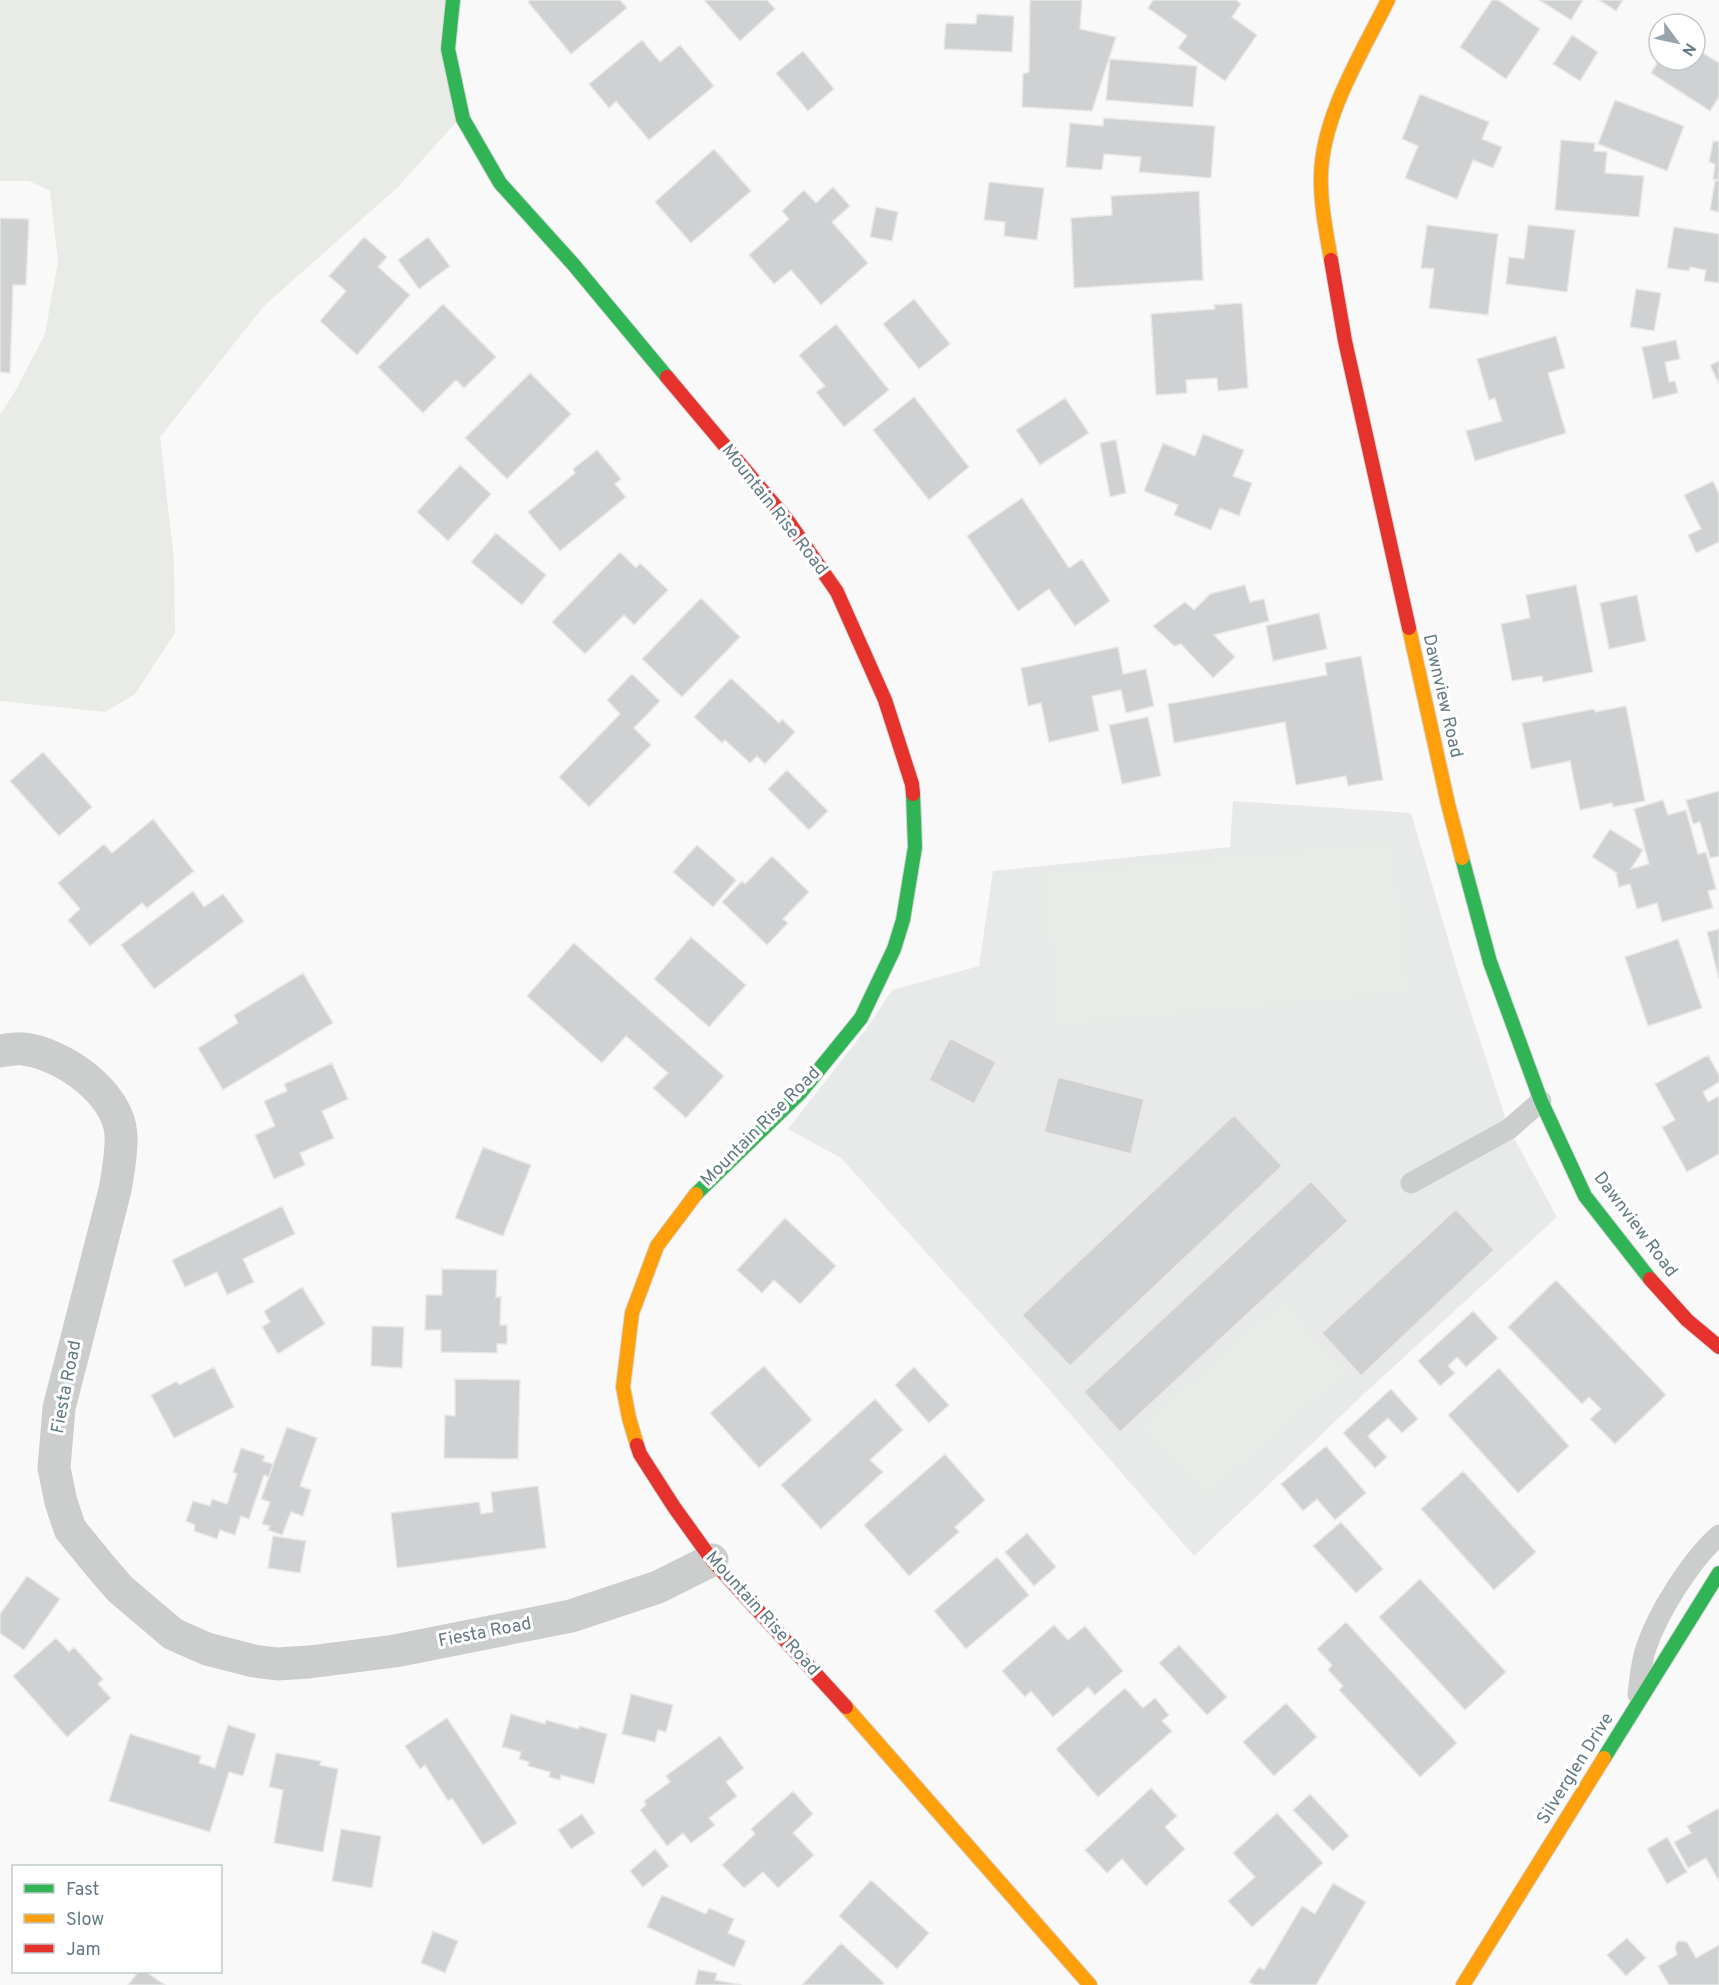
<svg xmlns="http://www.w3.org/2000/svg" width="1719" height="1985" font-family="Overpass,sans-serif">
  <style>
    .built { fill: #e8e9e9 }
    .green { fill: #e8ebe6 }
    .building { fill: #cfd1d2; stroke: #e8e8e8; stroke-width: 1.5 }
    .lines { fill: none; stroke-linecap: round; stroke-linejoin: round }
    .fast-casing { stroke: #d5d6d7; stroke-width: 16 }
    .slow-casing { stroke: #d5d6d7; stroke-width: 16 }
    .jam-casing { stroke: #d5d6d7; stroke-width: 16 }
    .lane { stroke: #cccece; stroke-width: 21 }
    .street { stroke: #cccece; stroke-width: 33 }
    .fast { stroke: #30b455; stroke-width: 14 }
    .slow { stroke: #ff9f0a; stroke-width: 14 }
    .jam { stroke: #e5322d; stroke-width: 14 }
    .labels { text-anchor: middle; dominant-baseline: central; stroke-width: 6; stroke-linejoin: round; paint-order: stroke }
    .street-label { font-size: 18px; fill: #647a83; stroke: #fff }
  </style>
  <rect width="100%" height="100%" fill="#f9f9f9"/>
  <path class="built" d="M1233,801L1411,813L1459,976L1509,1129L1557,1217L1366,1392L1194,1556L1032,1370L841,1158L788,1129L867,1028L892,990L979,966L993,871L1230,847Z"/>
  <path class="green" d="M0,0H450L459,119L398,187L264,306L160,437L174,559L175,633L135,694L105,712L0,701V415L17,388L45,334L58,261L50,191L29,181H0Z
    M1394,841L1408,993L1057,1025L1043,874Z
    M1283,1301L1345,1373L1206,1496L1143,1425Z"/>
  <path class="building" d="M530,0H620L627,8L571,54L528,2Z
    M704,0H767L775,9L740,41Z
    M1030,0H1082L1080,29L1116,37L1092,111L1022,107L1023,74L1029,72Z
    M1153,0H1236L1241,4L1232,17L1257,35L1225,81L1178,48L1187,36L1148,8Z
    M1492,0H1498L1540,29L1506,79L1460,47Z
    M1539,0H1583L1571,20Z
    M1599,0H1623L1616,11Z
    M977,14L1014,16L1012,52L944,49L946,23L976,24Z
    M1572,35L1598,52L1580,81L1553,64Z
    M642,40L660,62L680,45L714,86L649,140L616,101L609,108L589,84Z
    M1695,48L1719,63V97L1710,111L1651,73L1659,60H1695Z
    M803,51L834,89L808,111L776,73Z
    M1110,59L1197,66L1193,107L1106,100Z
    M1420,94L1489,122L1482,139L1502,147L1493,168L1473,160L1457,199L1405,178L1418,146L1402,139Z
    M1615,100L1684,126L1667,171L1598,144Z
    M1104,118L1215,126L1211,178L1139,172L1141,157L1104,154L1102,170L1066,167L1070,123L1103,126Z
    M1561,140L1595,143L1594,151L1607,152L1605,173L1644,176L1639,217L1555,210Z
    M1713,141L1719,142V180L1713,179L1715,164L1709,162Z
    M714,149L751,191L691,243L655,202Z
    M1715,180L1719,181V212L1710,210Z
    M989,182L1044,188L1037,240L1004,236L1005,222L984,220Z
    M833,187L850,206L832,222L868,263L821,305L791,270L774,284L749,255L789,219L782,211L804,190L816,203Z
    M1199,191L1203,280L1074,288L1071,218L1112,215L1111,196Z
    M876,207L898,212L892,241L870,237Z
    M0,218L29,219L26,285H13L10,373L0,372Z
    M1427,225L1498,234L1488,315L1429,308L1434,269L1421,268Z
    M1528,225L1575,230L1567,292L1506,284L1509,257L1524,259Z
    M1674,227L1719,234V283L1704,281L1706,270L1690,267L1689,271L1667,268Z
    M364,237L387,257L378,267L410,295L357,355L320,321L346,291L329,276Z
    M428,237L450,266L419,289L398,260Z
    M1636,289L1661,293L1654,331L1630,327Z
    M914,299L950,344L919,369L883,324Z
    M1242,303L1248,388L1218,391L1217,378L1186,380L1187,393L1156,395L1151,314L1215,309L1214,305Z
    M443,304L496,357L464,388L456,380L423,413L378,367Z
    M836,324L889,390L844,427L816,392L825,386L799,355Z
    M1556,336L1565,368L1548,373L1566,433L1475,461L1466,431L1502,421L1495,398L1489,400L1477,359Z
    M1676,340L1680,359L1665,362L1669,382L1675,381L1678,393L1653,399L1642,347Z
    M1719,361V384L1710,365Z
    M530,373L571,414L507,479L465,438Z
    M914,397L969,467L929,500L873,430Z
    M1065,398L1089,433L1040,465L1016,430Z
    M1203,434L1244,450L1233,476L1252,483L1239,516L1220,508L1211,530L1174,515L1178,505L1144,491L1163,443L1195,456Z
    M1116,440L1126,493L1110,497L1100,443Z
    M597,450L621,479L615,484L626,497L560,551L528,512L575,473L573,469Z
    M460,465L491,494L448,541L417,512Z
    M1713,481L1719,494V542L1696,553L1688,535L1701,529L1684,495Z
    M1022,498L1069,568L1082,559L1110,601L1075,626L1049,589L1018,611L967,536Z
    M496,533L546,575L522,605L471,562Z
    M620,552L636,568L640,563L668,590L634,625L624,615L585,654L552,622Z
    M1245,585L1250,602L1264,599L1269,621L1214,635L1235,657L1213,678L1181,644L1174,646L1153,626L1185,602L1194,610L1210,594Z
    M1576,585L1593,672L1543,682L1542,676L1512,681L1501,624L1530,618L1526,595Z
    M1637,595L1646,641L1609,649L1600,603Z
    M701,598L740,637L682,697L642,659Z
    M1319,613L1327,649L1273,661L1266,626Z
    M1118,647L1123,674L1146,669L1154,706L1126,713L1121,690L1092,696L1099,731L1049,742L1041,703L1028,706L1021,668Z
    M1361,656L1383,780L1348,786L1346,776L1296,785L1285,722L1174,743L1168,704L1327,675L1325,663Z
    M632,674L660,701L634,728L651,745L589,807L559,777L620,714L607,700Z
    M731,678L779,723L782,719L795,732L765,764L757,756L750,763L725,740L722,743L694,717Z
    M1626,706L1645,801L1613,807L1612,803L1580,810L1570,761L1531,769L1522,723L1594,709L1595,712Z
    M1148,717L1161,776L1122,784L1109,725Z
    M43,752L92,807L59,836L10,781Z
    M787,770L828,811L809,830L768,789Z
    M1719,791V856L1710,858L1700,822L1693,824L1686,800Z
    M1663,800L1668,815L1686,810L1698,854L1706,852L1716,889L1708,891L1713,908L1662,922L1657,903L1637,909L1630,884L1619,887L1616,873H1617L1592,857L1610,829L1643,850L1631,869L1649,864L1634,809Z
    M153,819L194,871L147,908L142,903L90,946L68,920L80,909L58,883L104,844L112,853Z
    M697,845L736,880L713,907L673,872Z
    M772,856L809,892L783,919L788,923L767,945L722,902L742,881L745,884Z
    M193,891L204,907L223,894L244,921L154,989L121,945Z
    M1719,929V979L1707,932Z
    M691,937L746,985L709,1027L654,979Z
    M1678,939L1702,1008L1648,1026L1625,957Z
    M574,943L724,1076L686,1118L653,1088L668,1073L626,1036L602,1063L527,996Z
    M303,973L333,1023L223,1090L198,1048L238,1023L234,1015Z
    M950,1038L996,1062L974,1104L929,1080Z
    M1708,1055L1719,1075V1082L1703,1092L1708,1102L1719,1096V1154L1687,1172L1662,1127L1675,1120L1655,1084Z
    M332,1063L348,1099L322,1111L334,1138L300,1153L305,1165L274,1179L255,1135L275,1126L264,1101L287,1091L284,1084Z
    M1058,1077L1144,1099L1131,1154L1044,1132Z
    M1234,1115L1282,1166L1070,1366L1022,1315Z
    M483,1147L531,1165L503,1236L455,1218Z
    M1311,1181L1348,1221L1120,1432L1084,1392Z
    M282,1206L295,1234L243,1259L254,1282L227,1295L217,1272L185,1287L172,1260Z
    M1456,1209L1494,1250L1361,1376L1322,1333Z
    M785,1218L836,1266L800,1304L774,1280L762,1293L737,1270Z
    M442,1269L497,1270L496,1297H501L500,1325H507V1344H497V1353L441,1352V1330H425L426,1295H442Z
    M1556,1280L1666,1395L1615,1444L1590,1419L1601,1409L1589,1397L1582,1404L1508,1327Z
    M302,1287L325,1324L278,1354L262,1327L270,1322L264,1311Z
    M1473,1311L1498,1338L1466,1367L1457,1357L1448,1366L1455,1373L1440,1386L1418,1361Z
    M372,1326L404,1327L402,1368L371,1366Z
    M764,1366L812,1420L759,1468L710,1413Z
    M214,1367L234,1407L174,1438L151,1395L177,1381L179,1385Z
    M914,1367L949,1405L929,1423L895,1385Z
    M1499,1368L1569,1446L1518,1493L1448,1415Z
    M455,1379L520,1380L518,1459L444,1458L445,1415L455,1416Z
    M1391,1389L1418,1419L1402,1433L1388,1418L1368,1436L1387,1457L1375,1468L1343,1433Z
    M875,1399L903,1430L870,1460L883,1472L821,1529L781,1485Z
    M287,1427L317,1438L300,1486L311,1490L303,1516L291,1512L282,1535L268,1530L270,1526L262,1524L270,1502L261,1499Z
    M1326,1446L1366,1493L1335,1520L1317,1499L1303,1511L1281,1484Z
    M241,1448L265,1456L263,1461L273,1464L269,1477L264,1475L249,1519L241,1516L235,1535L220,1530L217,1539L194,1531L195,1525L186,1521L193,1501L210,1506L212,1499L227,1504L237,1474L233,1472Z
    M945,1454L985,1500L955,1527L959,1532L909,1576L864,1525Z
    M1463,1471L1536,1552L1494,1590L1421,1509Z
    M538,1486L546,1548L397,1568L391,1513L479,1502L481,1514L493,1512L491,1492Z
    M1341,1522L1383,1569L1356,1593L1313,1546Z
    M1027,1533L1056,1567L1034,1586L1005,1552Z
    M273,1536L306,1541L300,1573L268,1568Z
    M997,1557L1029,1595L966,1649L934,1611Z
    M27,1576L60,1599L24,1650L0,1633V1614Z
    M1420,1579L1506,1672L1465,1710L1379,1617Z
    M1346,1622L1457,1743L1420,1777L1339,1690L1343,1686L1328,1670L1332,1665L1317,1649Z
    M1054,1625L1068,1640L1085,1626L1123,1671L1095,1695L1088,1687L1053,1717L1031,1691L1025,1697L1002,1671Z
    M56,1638L69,1652L74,1647L103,1679L98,1684L111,1698L67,1737L13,1676Z
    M1179,1645L1227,1697L1207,1715L1159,1663Z
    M1125,1688L1143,1708L1155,1698L1169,1715L1162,1721L1172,1731L1098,1797L1056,1749Z
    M631,1694L673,1705L666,1732L658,1730L655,1742L622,1734Z
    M1286,1703L1317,1737L1274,1776L1243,1742Z
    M511,1714L545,1724L546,1720L578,1729L580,1726L607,1734L594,1784L561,1775L560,1780L549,1777L550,1772L528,1766L529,1762L519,1759L521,1752L502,1747Z
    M447,1718L517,1823L483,1845L452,1798L448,1801L425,1765L420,1769L405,1746Z
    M228,1725L256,1734L243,1776L229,1772L210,1832L109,1801L130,1734L201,1756L199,1763L215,1768Z
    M720,1736L744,1768L726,1782L737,1796L709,1818L715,1825L691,1843L683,1833L667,1846L640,1810L646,1805L644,1801L670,1782L666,1776Z
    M276,1753L321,1761L320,1765L338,1769L323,1852L274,1843L283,1790L269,1787Z
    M1151,1788L1177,1816L1165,1827L1185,1849L1146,1886L1122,1859L1107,1873L1085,1850Z
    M793,1791L813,1814L793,1833L814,1855L778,1888L763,1872L744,1888L722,1865L755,1834L751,1829Z
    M1310,1794L1349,1836L1333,1851L1293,1810Z
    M1719,1808V1881L1706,1858L1688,1868L1674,1842L1691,1833L1687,1826Z
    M1277,1813L1323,1863L1252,1927L1228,1901L1255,1877L1233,1853Z
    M582,1814L595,1833L571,1849L558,1830Z
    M341,1829L381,1836L372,1888L332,1881Z
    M1667,1837L1687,1872L1667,1884L1647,1849Z
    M655,1849L669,1866L643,1887L630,1871Z
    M871,1880L929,1933L897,1969L839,1916Z
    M1333,1883L1366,1902L1316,1985H1254L1249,1982L1259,1967L1264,1970L1302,1906L1315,1914Z
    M662,1895L706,1914L709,1908L734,1919L728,1933L746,1941L734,1967L647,1927Z
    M433,1931L458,1941L445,1973L421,1963Z
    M1627,1938L1646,1958L1626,1976L1607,1955Z
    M1678,1941L1687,1942L1696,1958L1719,1945V1985H1669L1658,1966L1677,1955L1675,1947Z
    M841,1943L884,1983L882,1985H802Z
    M698,1970L717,1973L715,1980L742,1985H695Z
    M138,1972H146L165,1985H128Z"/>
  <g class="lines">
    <defs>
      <path id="fast" d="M453,0L448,49L463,119L500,183L573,264L667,377
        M1462,858L1490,962L1541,1101L1585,1196L1650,1279
        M696,1194L800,1093L861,1018L894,949L903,920L915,847L913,794
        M1604,1758L1719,1573"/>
      <path id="slow" d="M1331,260C1326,231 1320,202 1321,174C1323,114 1362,53 1388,0
        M1409,628L1448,804L1462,858
        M637,1445L629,1418L623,1387L632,1313L657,1246L696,1194
        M846,1707L1090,1985
        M1463,1985L1604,1758"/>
      <path id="jam" d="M1331,260L1345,341L1409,628
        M667,377L788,521L837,592L885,700L912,784L913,794
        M1650,1279L1687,1320L1719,1347
        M637,1445L640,1454L674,1507L712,1560L846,1707"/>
    </defs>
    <use href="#fast" class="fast-casing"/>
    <use href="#slow" class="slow-casing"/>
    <use href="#jam" class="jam-casing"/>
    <path class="lane" d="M1411,1183L1509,1129L1541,1101
      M1638,1694C1640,1679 1641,1662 1646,1648C1658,1612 1691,1560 1719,1535"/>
    <path class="street" d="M0,1051C7,1050 16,1048 23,1049C62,1053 119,1093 121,1135C122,1153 118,1172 115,1190L59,1408L54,1468L61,1502L70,1529L101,1567L120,1589L173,1634L207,1649L254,1661L277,1664L309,1662L395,1651L571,1616L658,1587L712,1560"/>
    <use href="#fast" class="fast"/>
    <use href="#slow" class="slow"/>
    <use href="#jam" class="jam"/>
  </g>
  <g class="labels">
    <g class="street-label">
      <text transform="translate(774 510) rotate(52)">Mountain Rise Road</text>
      <text transform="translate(1442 696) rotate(77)">Dawnview Road</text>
      <text transform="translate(761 1127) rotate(-45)">Mountain Rise Road</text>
      <text transform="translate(1635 1225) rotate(53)">Dawnview Road</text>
      <text transform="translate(67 1387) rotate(-79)">Fiesta Road</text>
      <text transform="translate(762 1614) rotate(48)">Mountain Rise Road</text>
      <text transform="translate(485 1633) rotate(-11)">Fiesta Road</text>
      <text transform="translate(1576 1769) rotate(-58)">Silverglen Drive</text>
    </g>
  </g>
  <rect x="12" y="1865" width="210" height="108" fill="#ffffff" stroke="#c1cacd" stroke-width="1.5"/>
  <rect x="24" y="1884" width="30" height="9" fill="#30b455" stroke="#c1cacd" stroke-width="1.5"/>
  <text x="66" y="1895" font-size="18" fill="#647a83">Fast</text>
  <rect x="24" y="1914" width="30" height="9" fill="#ff9f0a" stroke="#c1cacd" stroke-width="1.5"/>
  <text x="66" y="1925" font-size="18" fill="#647a83">Slow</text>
  <rect x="24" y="1944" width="30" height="9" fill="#e5322d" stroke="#c1cacd" stroke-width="1.5"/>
  <text x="66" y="1955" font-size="18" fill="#647a83">Jam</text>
  <g transform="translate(1677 42) rotate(123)"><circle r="28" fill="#ffffff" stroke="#c1cacd" stroke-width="1.5"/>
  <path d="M0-4.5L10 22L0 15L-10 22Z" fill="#98a6ac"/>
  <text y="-9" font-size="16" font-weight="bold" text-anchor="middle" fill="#647a83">N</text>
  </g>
</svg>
